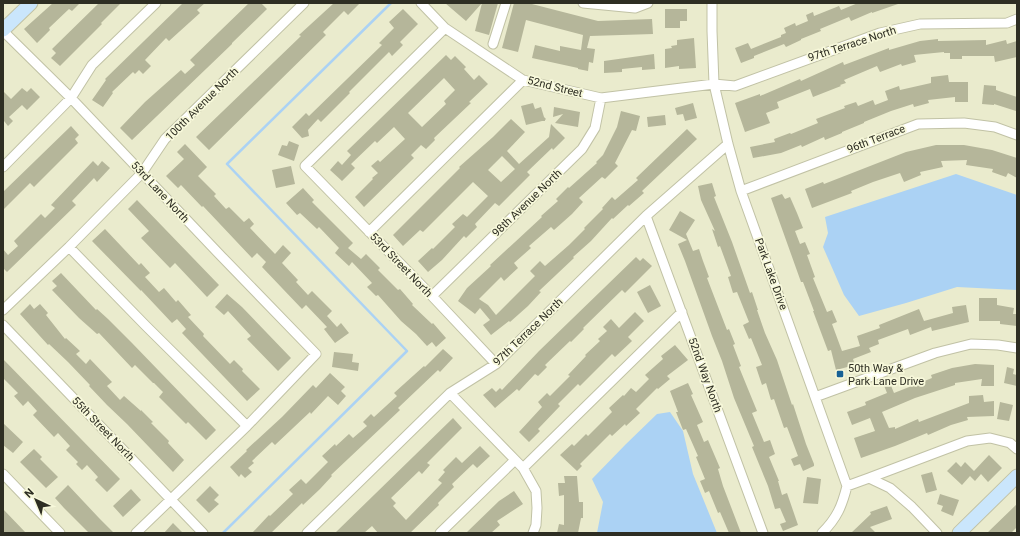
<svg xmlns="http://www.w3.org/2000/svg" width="1020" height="536" font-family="Roboto,sans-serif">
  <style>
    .water { fill: #abd2f4 }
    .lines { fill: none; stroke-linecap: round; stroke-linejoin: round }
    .stream { stroke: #abd2f4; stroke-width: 2.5 }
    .building { fill: #b5b69a; fill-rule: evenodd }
    .street-casing { stroke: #c1c2a5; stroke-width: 11 }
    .secondary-casing { stroke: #c1c2a5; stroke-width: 15 }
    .street { stroke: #fff; stroke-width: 9 }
    .secondary { stroke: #cae6fc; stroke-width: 13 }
    .poi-dot { fill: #186195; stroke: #f7f8da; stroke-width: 1.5 }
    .labels { text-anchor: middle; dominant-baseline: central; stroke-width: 3.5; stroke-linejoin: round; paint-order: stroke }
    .street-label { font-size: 11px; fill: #2e2e23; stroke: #f7f8da }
    .poi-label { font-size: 11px; fill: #2e2e23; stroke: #f7f8da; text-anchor: start }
  </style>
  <rect width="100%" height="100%" fill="#eaebcd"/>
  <path class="water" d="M956,174L1017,195V290L957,287L906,303L859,316L844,295L823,247L828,233L825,217Z
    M670,412L683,431L693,474L717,533H597L603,502L592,479L626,444L657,414Z"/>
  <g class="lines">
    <path class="stream" d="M223,533L407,351L227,164L391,3"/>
  </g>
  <path class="building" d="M53,3H80L72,11L69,9L49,28L50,30L37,43L24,29Z
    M99,3H121L101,23L102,24L60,66L51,58L56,53L52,49Z
    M183,3H205L197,10L200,13L169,41L166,38L145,60L151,66L143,74L139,70L135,74L133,72L112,92L113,93L103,107L92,100L106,80L105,79Z
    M249,3H261L267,9L232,43V44L132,140L120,128L145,102L181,70L185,74L195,65L190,60Z
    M334,3H360L348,15L344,11L323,32L326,35L209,150L196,137L301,36L299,35Z
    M445,3H482L466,21Z
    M482,3H498L489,35L475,31Z
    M514,3H528L598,21L652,19L653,34L590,36L587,48L595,49L593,63L589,62L588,71L578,69V68L532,58L535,45L560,51V46L581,50L583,35L526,20L518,52L502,48Z
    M858,3H898V4L872,13V12L851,21L849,17L820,29L821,31L801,39V40L786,47L784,44L754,56V58L741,63L735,48L748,43L751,49L781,37V35L786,33L784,28L795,23L796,26L808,21L806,15L813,12L814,16L839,6L841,10Z
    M403,9L418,24L400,42L403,45L392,56L389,52L349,92L350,93L321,122L318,119L308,130L309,136L302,138L292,127L306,113L309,116L382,45L379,43L394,28L389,22Z
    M665,9H687V21H680V28H665Z
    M694,38L696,68L679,69V66L665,68V49L672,48L671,46L677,45V40Z
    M938,39V41L986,40V45L1006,40L1007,44L1017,41V57L995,62L994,56H962V59H950V53H944V52L914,55L916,62L902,66L901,64L880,72L877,66L844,80L846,83L840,85L841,86L813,97L810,89L777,102L779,108L766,113L770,123L745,132L735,103L760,94V96L800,79L801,81L843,62L844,65L889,48V50L920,41Z
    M654,54L655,69L642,70V67L622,69V72L604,73V61Z
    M446,55L451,60L455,56L466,67L464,69L474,80L479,75L488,84L469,102L471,103L434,138L435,140L426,149L421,145L411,155L414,158L364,207L355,197L373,179L372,178L378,173L371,166L378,160L380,162L405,139L394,127L377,143L375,141L351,164L355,168L342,181L330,170L338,161L342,165L351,155L347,151ZM444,78L455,90L444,101L446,104L422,127L408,113Z
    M948,75L949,82H968V102H955V97L928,100L929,103L914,107L913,104L891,111L864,122V123L842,132V133L825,140L824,137L802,147L801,145L781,153L753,158L750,147L775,142L774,139L790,133L791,134L818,123L816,119L845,108L844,106L856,102L858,106L873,100L875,105L888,100L885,91L899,86L900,90L931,83V77Z
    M984,85L996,86V90L1017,97L1016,111L994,104V105L982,104Z
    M22,88L27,92L31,88L40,97L27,110L22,105L9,117L13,121L8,126L4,121L3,122V91L11,99Z
    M533,103L535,109L541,107L544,117L546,119L545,120V121H542L526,125L521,106Z
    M693,103L697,118L685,121L683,114L677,115L675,108Z
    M554,107L580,112L578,127L555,123L563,114L553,117Z
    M621,111L640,116L636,131L632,130L615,163L618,166L605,179L602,177L579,198L583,202L572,214L554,230L551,227L529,246L531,248L514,263L518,268L504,281L501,277L479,299L488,305L496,315L535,276L530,271L540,261L545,266L569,245L585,229L584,228L603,209L602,208L612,197L615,200L638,180L636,178L687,129L697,139L642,191L644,193L629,206L628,205L613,219L612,218L591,241L573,257L574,258L539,291L541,292L528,306L510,322L509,321L491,335L483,325L490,320L480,308L475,314L458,301L467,288L491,266L490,265L542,217L541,216L558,201L556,199L568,187L569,188L597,163L596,162L603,155L617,127Z
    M665,115L666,125L648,127L647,117Z
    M511,119L525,132L507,151L519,164L549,137L551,124L565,138L553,150L552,148L527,172L530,175L499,206L495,203L475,224L477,227L466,238L464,236L442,260L428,272L418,261L432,248L433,249L455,227L452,224L463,214L467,217L488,196L473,182L423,232L420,230L403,246L393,235L460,168L459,167L493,137ZM502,156L515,169L501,182L488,170Z
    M71,126L79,135L75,139L78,143L34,187L30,183L3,210V192Z
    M289,141L299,145L294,161L278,155L282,145L287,146Z
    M185,144L207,167L198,176L216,194L214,196L226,209L229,207L244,222L249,218L254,224L250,228L275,254L283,245L291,253L282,263L298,280L296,282L308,295L312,291L332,311L327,316L337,327L341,323L349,333L335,343L324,329L327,327L306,305L302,309L262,267L266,262L257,253L252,258L203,206L202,207L181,185L178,188L166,176L184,159L177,152Z
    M936,145H964L992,150L1017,158V178L1008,173L1006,177L992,172L993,169L966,165L967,160L941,161L943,167L920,172L921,175L904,182L900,173L873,182L851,191L852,193L812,208L805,189L823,182L824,184L906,152Z
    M93,161L98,166L102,161L110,168L97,182L94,178L72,201L76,205L7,272L3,268V249L8,255L18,246L14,241L41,214L45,218L55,208L51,205Z
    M291,166L295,184L276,188L272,170Z
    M712,183L716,196L714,197L732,242L750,293L752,292L758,310H757L765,333L777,360L792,405L793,404L806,444L814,464V466L803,471L800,464L794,466L791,459L798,456L787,427L784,428L774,399L771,400L766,383L762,385L756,367L762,365L751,338L749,339L743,325L749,322L737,292L733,293L728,277L731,276L720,246L718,247L712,229L715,231L701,200L698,186Z
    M303,188L314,200L312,202L353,243L348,248L361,259L366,254L380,268L378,270L398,290L400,289L413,304L412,305L432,324L433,323L446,338L436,347L432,342L427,346L416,334L401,321L378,295L376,296L367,287L372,283L352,262L349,266L335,253L339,248L319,227L317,229L300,213L297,215L286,203Z
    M782,194L785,199L790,197L797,213L803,228L795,231L800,244L805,242L810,254L807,255L815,277L813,278L827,312L832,310L837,322L832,324L842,351L860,346L857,336L880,328L879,325L919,309L924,321L953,313L952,307L966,305L969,322L932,331L931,327L910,335L908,329L878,340L879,344L869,348L871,352L853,359L855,365L836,370L831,350L828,351L813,311H814L803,282H801L771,198Z
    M137,200L219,285L207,297L175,263L170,268L141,238L149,231L128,209Z
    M680,211L695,220L686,234L693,251L699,249L703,261L709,277L707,278L727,330L729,329L735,344L733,345L741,366L739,367L757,411L752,413L764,442L770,440L775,454L769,457L779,481H778L782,495L787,493L798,525L783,531L780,524L786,522L780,508L775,509L768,486L752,447L754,446L734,398L722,361L712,336L685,261L678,244L687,240L669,230Z
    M105,229L139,265L141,263L150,273L145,277L159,292L164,288L176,302L178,300L191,315L188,317L204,334L203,336L230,364L234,360L243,369L242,371L260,389L247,401L182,333L186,329L177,319L172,323L141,290V291L92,241Z
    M636,257L640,261L643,258L652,266L625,293L622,290L583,328L584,329L571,342L570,341L545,365L547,367L538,376L535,374L519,391L517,389L495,408L483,395L492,388L496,392L500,388L502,390L539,351Z
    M61,273L96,310L97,309L108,319L132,343L216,430L206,440L188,422L186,424L159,397L163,392L154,383H153L135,365L132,368L99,333L97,334L79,318L52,290L57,286L52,281Z
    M650,285L661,306L648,313L637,292Z
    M227,294L242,307L291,358L278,371L247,339L251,336L228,311L224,315L215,307Z
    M979,298H997V305L1014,308L1013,314H1017V326L1000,324V321H979Z
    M30,304L34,309L40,304L48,313L46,315L65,339L66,338L80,351L76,354L86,364L90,359L112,382L107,386L120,400L124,396L141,411V410L153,422L151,423L169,441L168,443L184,460L173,472L127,424L107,405L89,386L90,385L68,362L49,344L48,345L20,314Z
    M635,312L644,321L628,337L632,341L615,357L612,354L580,386L578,384L558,404L560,406L538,429L540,431L529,442L519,432L542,407L538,402L547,393L550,396L570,376L568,375L586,356L585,355L600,341L598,339L607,331L603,327L611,319L619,328Z
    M675,345L688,360L667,376L670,379L658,389L657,388L636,409L640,413L626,426L625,424L612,436L610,434L580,464L582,466L577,471L560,455L572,444L574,446L586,434L588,436L612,412L609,408L623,395L624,396L631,388L636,392L649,379L645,375L663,359L661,356Z
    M443,349L453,358L440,372L438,370L398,408L400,410L331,475L332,476L320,489L303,505L302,503L271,533H252L269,515L270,516L293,494L289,490L301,479L306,484L328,462L322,456L335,444L336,446L349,434L353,438L367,426L363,422L371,414L374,417L397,396L394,393L424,366L425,367Z
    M334,352L353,354L352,362L359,363L358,371L332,367Z
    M3,359L120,479L107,492L95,480L98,477L87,465L82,470L76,464L78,462L66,450L70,446L58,433L54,437L33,415L37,411L28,401L23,406L14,396L18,393L3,378Z
    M975,364L994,365V386H981L982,379L955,383V385L915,398L882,412L889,428L895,427V429L918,419L919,422L969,403V396L983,395L984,402L994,401V416L967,417L968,420L951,425L928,435L927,433L895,446L861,458L854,438L875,431L870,418L852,425L847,412L866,405L865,402L887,393L883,383L889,381L894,393L932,378L931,375L952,368Z
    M1007,367L1014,369L1013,374L1017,375V386L1004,383Z
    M330,373L345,387L341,391L346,396L338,405L328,396L311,414L310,412L275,445L272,442L252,461L254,463L248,468L252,472L245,478L241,474L239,477L230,467L247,451L246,450L282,417L313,385L316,388Z
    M688,383L693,394L691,395L703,422L697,425L704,442L708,440L720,468L718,469L723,486L741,533H729L720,512L718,513L709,491L705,493L700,481L705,479L696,457L698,456L686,429L683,430L676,412H678L670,391Z
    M1000,402L1013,405L1009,421L997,419Z
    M453,418L462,428L427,463L430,465L422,474L419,471L391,498L396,503L393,506L406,520L442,483L438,480L445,472L443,470L456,457L462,463L480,446L490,456L477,468L473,464L452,484L454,487L438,503L439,505L410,533H378L372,526L364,533H335Z
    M3,423L23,442L13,453L3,445Z
    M34,449L42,457L40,459L58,477L46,488L20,462Z
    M989,455L1002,468L988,482L981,474L975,481L970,476L962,485L947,471L956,462L961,467L965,462L974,471Z
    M932,472L937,490L926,493L921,475Z
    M564,476H577L579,502H583V518H581L578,533H557L559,524L564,525V495L559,496L558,483H565Z
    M807,477L821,479L818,504L803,503Z
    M68,485L99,518L114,533H89L64,508L55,498Z
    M210,486L219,495L214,500L219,504L209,513L196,500Z
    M131,489L141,500L123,517L113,506Z
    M514,491L523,504L497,521L500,525L491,533H466L499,501Z
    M940,494L959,500L953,516L941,511L943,506L937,504Z
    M1017,504V527L1011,533H987Z
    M887,506L892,519L870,527L876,533H851L871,514L870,512Z
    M3,509L26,533H3Z
    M173,523L183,533H164Z"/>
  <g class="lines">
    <defs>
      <path id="street" d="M421,3L445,28L523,80L601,98L714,84L735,86L880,33L920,24L1007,23L1017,19
        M583,3L635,8L648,3
        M712,3V31L714,84L728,144L741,191L847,486C842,506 837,518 822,533
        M445,28L305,166L432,296L496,364
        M3,31L71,98L222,257L316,354L247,426L136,533
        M493,44L506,3
        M3,167L71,98L92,65L156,3
        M741,191L918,124L964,123L995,127L1017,135
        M646,216L763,533
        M369,232L523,80
        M69,247L146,326L247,426
        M432,296L582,149L595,128L601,98
        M3,310L69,247L142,173L165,139L304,3
        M3,325L203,533
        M450,393L523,468L536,491L537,508L536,525L533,533
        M815,397L935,353L971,344L998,345L1017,348
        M523,468L682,312
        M3,474L60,533
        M869,478L967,441L990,438L1010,443L1017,449
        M847,486L869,478L890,488L912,507L937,533
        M307,533L450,393L496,364L646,216L728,144
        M440,533L515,460"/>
      <path id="secondary" d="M3,30L31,3
        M959,533L1017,476"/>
    </defs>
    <use href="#street" class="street-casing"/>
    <use href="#secondary" class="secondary-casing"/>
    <use href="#street" class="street"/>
    <use href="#secondary" class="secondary"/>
  </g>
  <rect class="poi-dot" x="836" y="370" width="8" height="8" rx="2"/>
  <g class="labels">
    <g class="street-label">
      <text transform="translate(852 44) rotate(-18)">97th Terrace North</text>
      <text transform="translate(555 87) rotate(14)">52nd Street</text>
      <text transform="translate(202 104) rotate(-45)">100th Avenue North</text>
      <text transform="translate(876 139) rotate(-21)">96th Terrace</text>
      <text transform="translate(160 192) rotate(47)">53rd Lane North</text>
      <text transform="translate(527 203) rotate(-44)">98th Avenue North</text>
      <text transform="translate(401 265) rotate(46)">53rd Street North</text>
      <text transform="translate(771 274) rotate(70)">Park Lake Drive</text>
      <text transform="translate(528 332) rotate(-44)">97th Terrace North</text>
      <text transform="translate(705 375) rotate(70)">52nd Way North</text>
      <text transform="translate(103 429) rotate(46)">55th Street North</text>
    </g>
    <g class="poi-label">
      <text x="848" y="368">50th Way &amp;<tspan x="848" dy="13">Park Lane Drive</tspan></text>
    </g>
  </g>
  <rect width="1020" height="536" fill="none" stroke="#2e2e23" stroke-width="8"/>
  <g transform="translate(36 500) rotate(316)" stroke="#f7f8da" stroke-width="3" paint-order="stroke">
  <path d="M0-3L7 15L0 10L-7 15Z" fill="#2e2e23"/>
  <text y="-6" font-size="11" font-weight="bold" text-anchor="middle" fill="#2e2e23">N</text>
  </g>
</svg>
